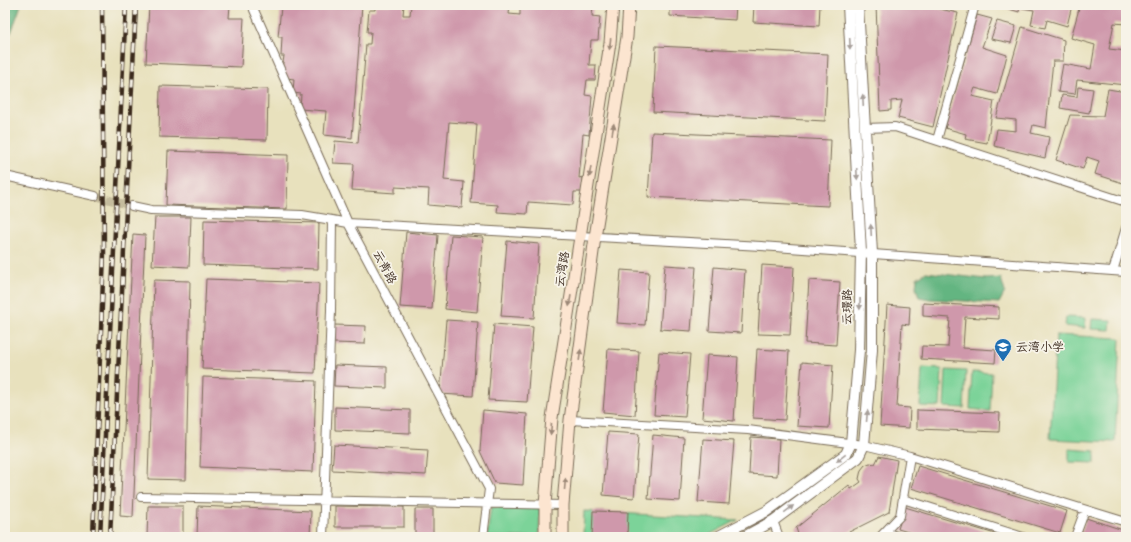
<svg xmlns="http://www.w3.org/2000/svg" width="1131" height="542" font-family="'Shantell Sans','LXGW WenKai TC',sans-serif">
  <style>
    .green { fill: #7bd399; stroke: #5b7e5c }
    .forest { fill: #64b581; stroke: #507050 }
    .building { fill: #cf98ab }
    .lines { fill: none; stroke-linecap: round; stroke-linejoin: round }
    .minor-tunnel { stroke: #c5bc9d; stroke-width: 8; stroke-dasharray: 8 4; stroke-linecap: butt }
    .minor-casing { stroke: #786a56; stroke-width: 10 }
    .tertiary-casing { stroke: #786a56; stroke-width: 12 }
    .secondary-casing { stroke: #786a56; stroke-width: 13 }
    .minor { stroke: #fff; stroke-width: 8 }
    .tertiary { stroke: #fff; stroke-width: 10 }
    .secondary { stroke: #fce5d0; stroke-width: 11 }
    .rail-casing { stroke: #3b2a1e; stroke-width: 4.5 }
    .rail { stroke: #f7f3e8; stroke-width: 3; stroke-dasharray: 9; stroke-linecap: butt }
    .oneway { fill: #9c8877 }
    .oneway2 { fill: #a79f9a }
    .labels { text-anchor: middle; dominant-baseline: central; stroke-width: 3.5; stroke-linejoin: round; paint-order: stroke }
    .street-label { font-size: 12px; fill: #3b2a1e; stroke: #f7f3e8 }
    .poi-label { font-size: 12px; fill: #3b2a1e; stroke: #f7f3e8; text-anchor: start }
  </style>
  <rect width="100%" height="100%" fill="#f7f3e8"/>
  <filter id="ink" filterUnits="userSpaceOnUse"><feTurbulence type="fractalNoise" baseFrequency=".025" numOctaves="2"/><feDisplacementMap in="SourceGraphic" scale="8" xChannelSelector="R" yChannelSelector="G"/><feConvolveMatrix kernelMatrix="1 2 1 2 8 2 1 2 1" color-interpolation-filters="sRGB"/></filter>
  <filter id="wash" filterUnits="userSpaceOnUse"><feTurbulence type="fractalNoise" baseFrequency=".012" numOctaves="4" result="noise"/><feDisplacementMap in="SourceGraphic" scale="16" xChannelSelector="R" yChannelSelector="G"/><feGaussianBlur stdDeviation="0.9" result="paint"/><feColorMatrix in="noise" values="0 0 0 0 0 0 0 0 0 0 0 0 0 0 0 0 0 1.4 0 .05"/><feComposite in="paint" operator="in"/></filter>
  <g filter="url(#wash)">
    <rect width="100%" height="100%" fill="#e8e1bd"/>
    <path class="green" d="M1066,317L1085,318V328L1065,326Z
      M1092,319L1111,320L1110,330L1091,329Z
      M1056,335L1120,338L1115,442L1050,439Z
      M922,368L942,369L940,407L920,406Z
      M946,370L966,371L964,408L944,407Z
      M972,372L992,373L990,411L970,409Z
      M1069,449L1095,451V463L1069,462Z
      M491,507L540,508L539,537H487Z
      M584,511L738,520L705,537H583Z"/>
    <path class="forest" d="M5,5H21L11,33L5,31Z
      M926,272L986,279L1001,278L1005,292L999,303L929,299L919,297L916,287L917,278Z"/>
    <g id="blocks">
      <path class="building" d="M149,5H230L229,18H244L241,67L146,63Z
        M265,5H362L352,138L324,135L326,111L300,109L301,94L293,93L294,79L287,78L282,69L284,56H281L282,37H278L281,7L265,6Z
        M375,5H404L403,15H410L411,5H510L509,14L520,15V5H593L592,16L600,17L598,40H591L589,65H596L595,80H587L585,95L592,96L589,135L583,134L579,178L583,177L582,192H574L573,205L528,202L527,214L497,212L498,205L471,203L477,124L449,122L444,180L464,182L462,208L428,205L429,189L395,187V193L352,190L354,164L333,163L335,141L358,143L366,44H370L371,32H367L369,10H375Z
        M670,5H736L735,20L670,16Z
        M754,5H820L819,26L753,22Z
        M876,5H922L958,13L933,127L898,118L902,100L891,101V110L880,111Z
        M996,5H1020L1019,12Z
        M1023,5H1072L1067,26L1047,20L1045,28L1031,25L1034,10L1022,8Z
        M1080,5H1126V24L1114,23L1109,49L1126,51V85L1077,80L1075,94L1058,92L1063,64L1091,69L1095,45L1071,38Z
        M977,15L992,19L982,47L1007,55L997,94L975,88L972,96L994,101L987,143L965,139L966,134L945,128Z
        M997,21L1016,26L1011,43L991,39Z
        M1022,27L1064,40L1063,61H1053L1046,128L1033,125L1031,133L1049,137L1045,158L994,146L997,129L1016,131V120L996,118Z
        M656,46L828,54L825,121L653,112Z
        M160,86L268,89L267,140L159,137Z
        M1078,87L1093,89L1089,113L1060,108L1062,95L1077,97Z
        M1108,89L1126,92V184L1095,174L1099,161L1087,157L1083,169L1056,160L1070,115L1103,116Z
        M652,132L831,140L828,206L648,197Z
        M168,151L288,155L287,209L166,205Z
        M155,217H191L189,267L152,265Z
        M204,220L319,223L318,269L203,265Z
        M406,232L438,235L432,309L400,307Z
        M133,234L145,235L133,517L120,516Z
        M451,235L483,237L477,312L445,309Z
        M507,241L539,244L534,318L501,316Z
        M665,265L696,267L691,331L660,329Z
        M762,265L794,267L790,335L758,334Z
        M714,267L745,270L741,333L709,331Z
        M621,270L649,272L645,325L617,323Z
        M206,279L319,283L315,373L202,369Z
        M154,280L190,281L186,480L148,479Z
        M809,280L840,282L836,345L805,343Z
        M923,303L999,307V319L965,317L963,348L996,350L995,363L921,359L922,346L948,347L950,318L923,316Z
        M887,305L910,307L909,325L902,324L897,407L910,408L909,428L880,426Z
        M446,320L478,322L473,396L440,394Z
        M494,324L533,327L527,402L488,400Z
        M334,325L366,326L365,344L334,343Z
        M608,349L639,351L635,415L603,412Z
        M757,349L789,351L785,420L753,418Z
        M659,352L690,354L685,417L654,415Z
        M707,355L738,357L734,421L702,418Z
        M802,362L833,365L829,428L797,426Z
        M335,365L387,367V388L334,386Z
        M203,377L316,381L313,472L200,467Z
        M335,407L410,410V433L335,430Z
        M483,410L527,414L523,485L495,483L480,451Z
        M917,410L1000,413L999,432L917,429Z
        M608,432L639,434L634,498L603,495Z
        M653,435L684,438L680,501L648,499Z
        M751,437L779,439L777,476L749,474Z
        M703,439L734,441L729,504L698,502Z
        M334,445L428,450L426,475L332,470Z
        M879,456L897,460L889,512L839,537H799L796,528L849,485L851,489L861,482L859,479L861,470L865,465L870,463L875,464Z
        M918,466L1067,511L1060,533L911,488Z
        M148,506H183V537H147Z
        M198,506L311,511L310,537H197Z
        M335,506L404,507V527H335Z
        M905,507L1005,537H925L898,529Z
        M415,509H433V537H415Z
        M593,511L628,512L627,537H592Z
        M1086,518L1126,531V537H1080Z"/>
    </g>
  </g>
  <g filter="url(#ink)">
    <use href="#blocks" fill-opacity="0" stroke="#786a56" stroke-width="1"/>
    <g class="lines">
      <path class="minor-tunnel" d="M95,196L132,206"/>
      <defs>
        <path id="minor" d="M253,5L254,10L348,223L489,489L483,537
          M865,128L895,127L1126,202
          M937,140L975,5
          M5,176L95,196
          M132,206L151,210L302,215L332,220
          M1113,271L1126,228
          M570,420L748,430L864,445L910,456L1126,522
          M141,497L563,505
          M903,499L1023,537
          M773,521L779,537
          M885,532L899,537
          M323,537L331,310L332,220L348,223L761,246L1126,272
          M880,537L900,516L910,456
          M1075,537L1085,510"/>
        <path id="tertiary" d="M717,537L767,511L846,454L851,443L859,350L861,252L848,5
          M744,537L773,521L858,458L864,445L872,350V253L858,5"/>
        <path id="secondary" d="M545,537V505L552,418L610,43L613,5
          M563,537V505L570,420L595,237L627,37L629,5"/>
      </defs>
      <use href="#minor" class="minor-casing"/>
      <use href="#tertiary" class="tertiary-casing"/>
      <use href="#secondary" class="secondary-casing"/>
      <use href="#minor" class="minor"/>
      <use href="#tertiary" class="tertiary"/>
      <use href="#secondary" class="secondary"/>
      <defs>
        <path id="rail" d="M93,537L104,253L102,5
          M100,537L126,5
          M110,537L136,5"/>
      </defs>
      <use href="#rail" class="rail-casing"/>
      <use href="#rail" class="rail"/>
    </g>
    <defs><path id="oneway-solid" d="M-6-.8H1V-3.2L6.5 0L1 3.2V.8H-6Z"/></defs>
    <g class="oneway">
      <use href="#oneway-solid" transform="translate(610 44) rotate(97)"/>
      <use href="#oneway-solid" transform="translate(613 129) rotate(-81)"/>
      <use href="#oneway-solid" transform="translate(590 172) rotate(99)"/>
      <use href="#oneway-solid" transform="translate(570 301) rotate(99)"/>
      <use href="#oneway-solid" transform="translate(580 355) rotate(-82)"/>
      <use href="#oneway-solid" transform="translate(551 429) rotate(95)"/>
      <use href="#oneway-solid" transform="translate(565 484) rotate(-85)"/>
    </g>
    <g class="oneway2">
      <use href="#oneway-solid" transform="translate(850 44) rotate(87)"/>
      <use href="#oneway-solid" transform="translate(863 100) rotate(-93)"/>
      <use href="#oneway-solid" transform="translate(857 174) rotate(87)"/>
      <use href="#oneway-solid" transform="translate(871 230) rotate(-93)"/>
      <use href="#oneway-solid" transform="translate(860 304) rotate(91)"/>
      <use href="#oneway-solid" transform="translate(867 416) rotate(-85)"/>
      <use href="#oneway-solid" transform="translate(841 458) rotate(142)"/>
      <use href="#oneway-solid" transform="translate(789 509) rotate(-37)"/>
    </g>
  </g>
  <defs>
    <symbol id="school-pin" viewBox="-11 -11 22 30"><path d="M0 17L-7.5 6A9.5 9.5 0 1 1 7.5 6Z" fill="#1f6fb2" stroke="#f7f3e8"/><path d="M0-5L7-2L0 1L-7-2ZM-4 1L0 2.5L4 1V4Q0 6-4 4Z" fill="#fff"/></symbol>
  </defs>
  <g fill-rule="evenodd">
    <use href="#school-pin" x="993" y="337" width="20" height="27"/>
  </g>
  <g class="labels">
    <g class="street-label">
      <text transform="translate(385 267) rotate(62)">云青路</text>
      <text transform="translate(562 269) rotate(-81)">云湾路</text>
      <text transform="translate(847 307) rotate(-89)">云璟路</text>
    </g>
    <g class="poi-label">
      <text x="1016" y="347">云湾小学</text>
    </g>
  </g>
  <rect width="1131" height="542" fill="none" stroke="#f7f3e8" stroke-width="20"/>
</svg>
